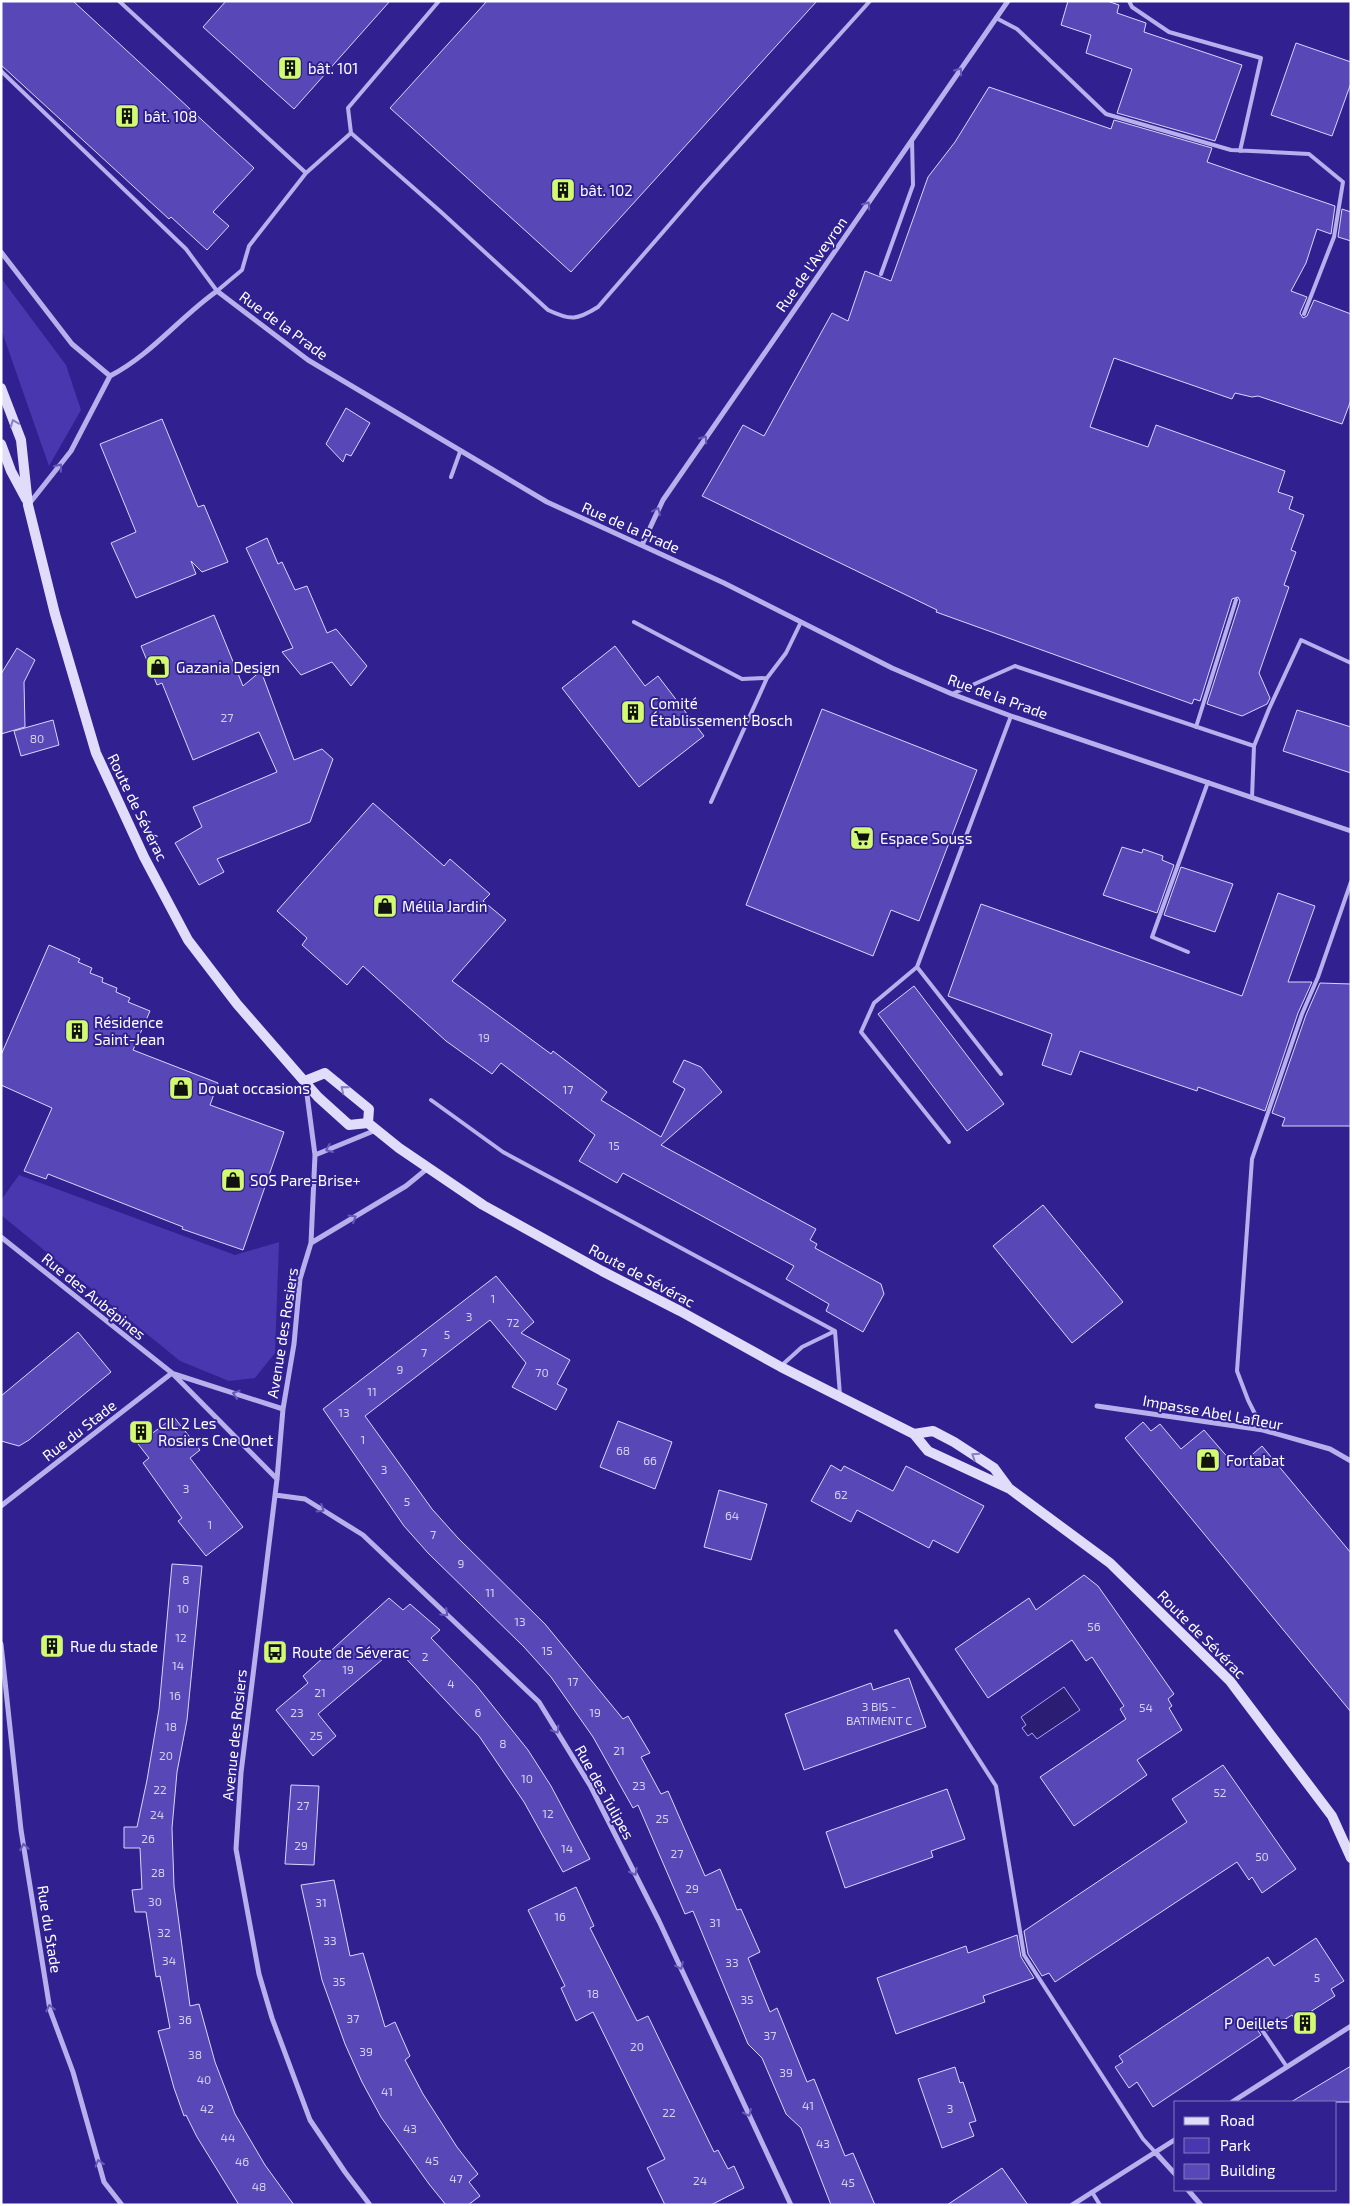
<svg xmlns="http://www.w3.org/2000/svg" width="1352" height="2206" font-family="'Exo 2',sans-serif">
  <style>
    .green { fill: #4837ae }
    .water { fill: #2a1d73; stroke: #aca3ee }
    .building { fill: #5848b7; stroke: #dad5f9 }
    .lines { fill: none; stroke-linecap: round; stroke-linejoin: round }
    .lane { stroke: #b8afed; stroke-width: 4 }
    .street { stroke: #b8afed; stroke-width: 5 }
    .secondary { stroke: #e0dcf9; stroke-width: 10 }
    .oneway { stroke: #6759b5 }
    .oneway2 { stroke: #887ec4 }
    .labels { text-anchor: middle; dominant-baseline: central; stroke-width: 4; stroke-linejoin: round; paint-order: stroke }
    .number-label { font-size: 12px; fill: #d5d1ed }
    .poi-label { font-size: 15px; fill: #fff; stroke: #31208f; text-anchor: start }
    .street-label { font-size: 15px; fill: #fff; stroke: #31208f }
  </style>
  <rect width="100%" height="100%" fill="#31208f"/>
  <path class="green" d="M1,278L66,365L81,410L49,466L1,329Z
    M19,1175L235,1255L279,1242L275,1353L255,1378L229,1381L180,1361L1,1215V1200Z"/>
  <path class="water" d="M1064,1687L1080,1710L1037,1739L1032,1733L1028,1736L1022,1728L1026,1725L1021,1717Z"/>
  <path class="building" d="M1,1H73L254,168L213,212L229,226L207,250L171,217L169,219L1,65Z
    M226,1H390L294,109L203,27Z
    M487,1H817L571,272L390,108Z
    M1068,1H1107L1119,5L1117,13L1146,23L1144,32L1242,65L1215,141L1117,113L1132,69L1086,53L1091,35L1061,25Z
    M1296,43L1351,62V83L1332,136L1271,115Z
    M989,87L1111,129L1114,120L1212,148L1207,162L1335,206L1331,234L1317,229L1306,263L1291,291L1307,297L1300,313L1303,318L1307,316L1314,300L1351,314V400L1342,424L1258,396L1252,397L1235,393L1232,399L1114,358L1090,427L1148,447L1156,425L1285,471L1278,492L1293,497L1289,509L1304,515L1291,550L1296,552L1284,585L1289,587L1259,673L1270,698L1267,704L1242,716L1207,704L1240,601L1238,597L1232,599L1200,701L1194,699L1192,704L936,612L937,610L702,496L743,425L764,436L832,313L848,321L865,271L891,281L928,177L955,142Z
    M1342,209L1351,212V241L1338,237Z
    M346,408L370,423L351,456L346,454L343,462L326,444Z
    M162,419L198,507L204,505L228,562L202,572L191,561L196,574L136,598L111,543L136,532L100,444Z
    M267,538L278,564L282,562L295,590L307,586L327,633L336,629L367,666L351,686L332,662L301,675L282,652L293,648L246,548Z
    M214,615L243,686L261,671L294,760L322,749L333,759L310,822L217,859L224,872L199,885L175,843L202,827L193,807L277,772L259,732L193,760L162,683L157,685L141,646Z
    M615,646L645,686L658,676L704,736L639,787L562,688Z
    M17,648L35,660L24,682L25,727L1,734V674Z
    M822,709L977,770L919,921L891,910L873,956L746,905Z
    M1297,710L1351,727V773L1283,751Z
    M53,720L59,745L21,756L14,731Z
    M373,803L444,866L450,859L490,894L483,901L506,920L452,981L551,1054L553,1051L607,1092L601,1100L661,1137L685,1089L673,1082L684,1060L701,1067L722,1092L661,1145L816,1229L810,1240L817,1244L815,1248L881,1284L884,1294L863,1332L826,1311L829,1304L786,1279L794,1266L623,1173L617,1183L579,1161L595,1135L501,1063L492,1074L446,1041L363,966L347,985L302,945L307,938L277,911Z
    M1122,847L1142,853L1143,849L1163,856L1162,860L1174,865L1157,913L1103,895Z
    M1181,867L1233,884L1215,932L1164,915Z
    M1278,893L1315,906L1288,982H1312L1298,1013L1265,1111L1198,1087L1197,1091L1080,1051L1071,1075L1042,1065L1052,1034L948,996L981,904L1242,996Z
    M49,945L80,959L78,962L92,968L90,973L103,978L102,982L117,988L116,992L130,998L128,1002L150,1011L133,1050L218,1083L210,1105L284,1132L243,1250L182,1229L183,1227L48,1174L46,1179L24,1171L52,1108L1,1085V1055Z
    M1320,983L1351,984V1126H1282L1285,1118L1272,1113L1306,1015Z
    M914,986L1004,1104L967,1131L878,1014Z
    M1043,1205L1123,1302L1072,1343L993,1246Z
    M496,1276L534,1322L521,1333L570,1360L557,1384L567,1389L556,1410L512,1387L526,1363L490,1320L365,1416L432,1509L458,1538L545,1624L623,1719L628,1716L650,1753L641,1757L661,1794L668,1791L705,1876L720,1869L737,1910L741,1909L760,1952L748,1958L770,2012L777,2008L807,2082L814,2079L845,2156L853,2153L875,2205H831L801,2128L786,2114L762,2058L748,2044L693,1911L685,1914L638,1805L633,1808L593,1737L551,1677L524,1647L428,1553L404,1526L323,1409Z
    M78,1332L111,1372L29,1440L19,1446L1,1441V1396Z
    M174,1417L200,1450L190,1458L243,1527L206,1556L178,1521L182,1518L143,1463L149,1458L138,1444Z
    M618,1421L672,1442L655,1489L600,1467Z
    M1143,1422L1151,1431L1160,1424L1181,1449L1204,1430L1237,1468L1262,1446L1351,1553V1712L1125,1438Z
    M831,1465L841,1471L844,1466L893,1491L906,1466L984,1506L958,1553L933,1540L929,1548L857,1510L851,1522L811,1501Z
    M719,1490L767,1504L751,1560L704,1547Z
    M172,1564L202,1566L187,1720L177,1772L172,1828L174,1886L190,2006L199,2004L215,2062L235,2114L265,2165L294,2205H239L197,2137L186,2115L184,2116L174,2088L158,2031L170,2028L160,1976L156,1977L146,1912H135L132,1890L142,1889L140,1848H124V1827H137L147,1780L159,1709Z
    M1084,1575L1098,1586L1174,1694L1168,1699L1172,1706L1169,1708L1182,1730L1137,1760L1147,1775L1074,1826L1040,1777L1126,1719L1120,1709L1124,1706L1092,1657L1086,1661L1072,1640L988,1698L955,1649L1029,1598L1036,1610Z
    M389,1598L403,1610L410,1604L440,1630L431,1638L476,1685L528,1750L551,1786L590,1859L563,1872L524,1802L479,1736L396,1648L318,1714L336,1736L313,1756L276,1710L308,1683L303,1676Z
    M909,1678L926,1727L804,1770L785,1714L871,1683L873,1690Z
    M1223,1765L1296,1869L1262,1893L1252,1877L1249,1880L1237,1862L1055,1982L1049,1973L1042,1976L1028,1954L1024,1931L1187,1822L1172,1799Z
    M291,1785L319,1786L314,1865L285,1864Z
    M947,1789L965,1839L931,1851L933,1857L845,1888L826,1832Z
    M334,1880L350,1956L363,1953L385,2027L395,2022L410,2056L405,2060L423,2094L457,2147L478,2174L469,2182L480,2196L468,2205H446L429,2184L381,2117L362,2082L345,2044L322,1980L301,1885Z
    M576,1887L594,1926L590,1928L637,2021L648,2016L714,2152L718,2150L728,2169L734,2166L744,2188L711,2205H665L647,2168L665,2159L593,2012L576,2021L561,1988L565,1986L528,1910Z
    M1017,1935L1021,1957L1034,1978L983,1996L985,2002L896,2034L877,1978L966,1946L968,1953Z
    M1316,1938L1344,1981L1331,1989L1335,1996L1296,2021L1292,2015L1267,2031L1262,2024H1258L1256,2028L1261,2035L1153,2107L1137,2082L1129,2088L1115,2067L1123,2062L1119,2056L1268,1957L1274,1966Z
    M1351,2066V2102H1291Z
    M955,2067L960,2083L963,2082L976,2121L969,2123L974,2136L942,2148L918,2079Z
    M1002,2168L1028,2205H947L977,2185Z"/>
  <g class="lines">
    <path class="lane" d="M1129,1L1132,7L1169,32L1261,58L1240,151
      M996,18L1017,29L1106,114L1231,150L1309,154L1343,182L1334,237L1304,314
      M1,71L186,249L217,291L242,270L249,246L306,173L119,1
      M351,133L348,108L439,1
      M306,173L351,133L441,212L548,310C571,321 577,320 598,307L702,187L870,1
      M881,274L913,185L912,140
      M451,477L460,452
      M634,622L742,679L767,678L786,653L801,622
      M952,694L1015,666L1254,746
      M1196,727L1236,600
      M1252,798L1254,746L1269,709L1301,640L1351,663
      M711,802L767,678
      M1188,952L1152,937L1208,782
      M917,967L1001,1074
      M431,1100L503,1152L835,1331L840,1395
      M949,1142L861,1032L874,1003L917,967L1011,716
      M781,1366L802,1347L835,1331
      M1263,1430L1248,1400L1237,1371L1252,1159L1302,1014L1318,977L1351,882
      M896,1631L996,1786L1024,1955L1143,2139L1155,2152
      M1260,2027L1287,2067
      M1092,2192L1100,2205"/>
    <path class="street" d="M1,252L72,344L110,376C151,355 180,317 217,291L308,360L547,502L724,583L892,668L952,694L1011,716L1351,831
      M29,504L71,451L110,376
      M642,545L663,500L1008,1
      M306,1087L315,1155L311,1243L300,1279L294,1344L283,1409L277,1479L241,1773L236,1849L259,1974L272,2018L310,2120L345,2172L370,2205
      M315,1155L376,1130
      M1,1237L172,1373L277,1479
      M311,1243L406,1186L428,1168
      M174,1374L283,1409
      M1097,1406L1263,1430L1330,1449L1351,1461
      M275,1495L305,1499L363,1535L539,1702L591,1787L659,1921L791,2205
      M1,1506L172,1373
      M1,1644L21,1830L50,2010L73,2072L104,2182L122,2205
      M1232,2102L1351,2026
      M1155,2152L1176,2175
      M1188,2190L1201,2205
      M1072,2205L1176,2139"/>
    <path class="secondary" d="M1,388L21,440L28,505L55,614L96,753L144,857L188,940L237,1004L318,1097L349,1125L368,1123L399,1148L483,1205L602,1271L680,1311L781,1367L914,1434L928,1451L1010,1489L1110,1563L1230,1681L1332,1816L1351,1858
      M1,444L11,471L26,499
      M305,1081L325,1073L369,1109L368,1123
      M914,1434L933,1431L954,1442L994,1468L1008,1487"/>
  </g>
  <defs><path id="oneway-chevron" d="M-2-3.5L2.5 0L-2 3.5" fill="none" stroke-width="1.6" stroke-linecap="round" stroke-linejoin="round" transform="scale(1.25)"/></defs>
  <g class="oneway">
    <use href="#oneway-chevron" transform="translate(959 71) rotate(-55)"/>
    <use href="#oneway-chevron" transform="translate(867 205) rotate(-55)"/>
    <use href="#oneway-chevron" transform="translate(704 439) rotate(-55)"/>
    <use href="#oneway-chevron" transform="translate(59 467) rotate(-51)"/>
    <use href="#oneway-chevron" transform="translate(657 511) rotate(-65)"/>
    <use href="#oneway-chevron" transform="translate(329 1149) rotate(157)"/>
    <use href="#oneway-chevron" transform="translate(353 1218) rotate(-31)"/>
    <use href="#oneway-chevron" transform="translate(236 1394) rotate(-162)"/>
    <use href="#oneway-chevron" transform="translate(321 1509) rotate(32)"/>
    <use href="#oneway-chevron" transform="translate(445 1613) rotate(44)"/>
    <use href="#oneway-chevron" transform="translate(556 1730) rotate(58)"/>
    <use href="#oneway-chevron" transform="translate(24 1847) rotate(-99)"/>
    <use href="#oneway-chevron" transform="translate(634 1872) rotate(63)"/>
    <use href="#oneway-chevron" transform="translate(680 1966) rotate(65)"/>
    <use href="#oneway-chevron" transform="translate(50 2008) rotate(-103)"/>
    <use href="#oneway-chevron" transform="translate(748 2113) rotate(65)"/>
    <use href="#oneway-chevron" transform="translate(99 2163) rotate(-107)"/>
  </g>
  <g class="oneway2">
    <use href="#oneway-chevron" transform="translate(14 423) rotate(-111)"/>
    <use href="#oneway-chevron" transform="translate(344 1089) rotate(-141)"/>
    <use href="#oneway-chevron" transform="translate(975 1456) rotate(-147)"/>
  </g>
  <defs>
    <symbol id="building-square" viewBox="-11 -11 22 22"><rect x="-9" y="-9" width="18" height="18" rx="4" fill="#d1fa70" stroke="#31208f"/><path d="M-4-6H4V6H1V3H-1V6H-4ZM-2.5-4.3h1.7v1.8h-1.7ZM.8-4.3h1.7v1.8H.8ZM-2.5-1h1.7V.8h-1.7ZM.8-1h1.7V.8H.8Z" fill="#111"/></symbol>
    <symbol id="shop-square" viewBox="-11 -11 22 22"><rect x="-9" y="-9" width="18" height="18" rx="4" fill="#d1fa70" stroke="#31208f"/><path d="M-5-2.5h2.3a2.7 3.5 0 0 1 5.4 0H5L5.5 6h-11ZM-1.5-2.5h3a1.5 2.3 0 0 0-3 0Z" fill="#111"/></symbol>
    <symbol id="supermarket-square" viewBox="-11 -11 22 22"><rect x="-9" y="-9" width="18" height="18" rx="4" fill="#d1fa70" stroke="#31208f"/><path d="M-6-5.5h2.5l.6 2H6L4.5 2H-2.5L-4.4-4H-6ZM-1.5 3.2a1.3 1.3 0 1 0 .1 0ZM3 3.2a1.3 1.3 0 1 0 .1 0Z" fill="#111"/></symbol>
    <symbol id="bus-square" viewBox="-11 -11 22 22"><rect x="-9" y="-9" width="18" height="18" rx="4" fill="#d1fa70" stroke="#31208f"/><path d="M-5-6H5V4H4V6H2V4H-2V6H-4V4H-5ZM-3.5-4V0h7V-4ZM-3.5 1.2v1.5H-2V1.2ZM2 1.2v1.5H3.5V1.2Z" fill="#111"/></symbol>
  </defs>
  <g fill-rule="evenodd">
    <use href="#building-square" x="276" y="54" width="28" height="28"/>
    <use href="#building-square" x="113" y="102" width="28" height="28"/>
    <use href="#building-square" x="549" y="176" width="28" height="28"/>
    <use href="#shop-square" x="144" y="653" width="28" height="28"/>
    <use href="#building-square" x="619" y="698" width="28" height="28"/>
    <use href="#supermarket-square" x="848" y="824" width="28" height="28"/>
    <use href="#shop-square" x="371" y="892" width="28" height="28"/>
    <use href="#building-square" x="63" y="1017" width="28" height="28"/>
    <use href="#shop-square" x="167" y="1074" width="28" height="28"/>
    <use href="#shop-square" x="219" y="1166" width="28" height="28"/>
    <use href="#building-square" x="127" y="1418" width="28" height="28"/>
    <use href="#shop-square" x="1194" y="1446" width="28" height="28"/>
    <use href="#building-square" x="38" y="1632" width="28" height="28"/>
    <use href="#bus-square" x="261" y="1638" width="28" height="28"/>
    <use href="#building-square" x="1291" y="2009" width="28" height="28"/>
  </g>
  <g class="labels">
    <g class="number-label">
      <text x="227" y="717">27</text>
      <text x="37" y="738">80</text>
      <text x="484" y="1037">19</text>
      <text x="568" y="1089">17</text>
      <text x="614" y="1145">15</text>
      <text x="493" y="1298">1</text>
      <text x="469" y="1316">3</text>
      <text x="513" y="1322">72</text>
      <text x="447" y="1334">5</text>
      <text x="424" y="1352">7</text>
      <text x="400" y="1369">9</text>
      <text x="542" y="1372">70</text>
      <text x="372" y="1391">11</text>
      <text x="344" y="1412">13</text>
      <text x="363" y="1439">1</text>
      <text x="623" y="1450">68</text>
      <text x="650" y="1460">66</text>
      <text x="384" y="1469">3</text>
      <text x="186" y="1488">3</text>
      <text x="841" y="1494">62</text>
      <text x="407" y="1501">5</text>
      <text x="732" y="1515">64</text>
      <text x="210" y="1524">1</text>
      <text x="433" y="1534">7</text>
      <text x="461" y="1563">9</text>
      <text x="186" y="1579">8</text>
      <text x="490" y="1592">11</text>
      <text x="183" y="1608">10</text>
      <text x="520" y="1621">13</text>
      <text x="1094" y="1626">56</text>
      <text x="181" y="1637">12</text>
      <text x="547" y="1650">15</text>
      <text x="425" y="1656">2</text>
      <text x="178" y="1665">14</text>
      <text x="348" y="1669">19</text>
      <text x="573" y="1681">17</text>
      <text x="451" y="1683">4</text>
      <text x="320" y="1692">21</text>
      <text x="175" y="1695">16</text>
      <text x="879" y="1706">3 BIS -<tspan x="879" dy="14">BATIMENT C</tspan></text>
      <text x="1146" y="1707">54</text>
      <text x="297" y="1712">23</text>
      <text x="478" y="1712">6</text>
      <text x="595" y="1712">19</text>
      <text x="171" y="1726">18</text>
      <text x="316" y="1735">25</text>
      <text x="503" y="1743">8</text>
      <text x="619" y="1750">21</text>
      <text x="166" y="1755">20</text>
      <text x="527" y="1778">10</text>
      <text x="639" y="1785">23</text>
      <text x="160" y="1789">22</text>
      <text x="1220" y="1792">52</text>
      <text x="303" y="1805">27</text>
      <text x="548" y="1813">12</text>
      <text x="157" y="1814">24</text>
      <text x="662" y="1818">25</text>
      <text x="148" y="1838">26</text>
      <text x="301" y="1845">29</text>
      <text x="567" y="1848">14</text>
      <text x="677" y="1853">27</text>
      <text x="1262" y="1856">50</text>
      <text x="158" y="1872">28</text>
      <text x="692" y="1888">29</text>
      <text x="155" y="1901">30</text>
      <text x="321" y="1902">31</text>
      <text x="560" y="1916">16</text>
      <text x="715" y="1922">31</text>
      <text x="164" y="1932">32</text>
      <text x="330" y="1940">33</text>
      <text x="169" y="1960">34</text>
      <text x="732" y="1962">33</text>
      <text x="1317" y="1977">5</text>
      <text x="339" y="1981">35</text>
      <text x="593" y="1993">18</text>
      <text x="747" y="1999">35</text>
      <text x="353" y="2018">37</text>
      <text x="185" y="2019">36</text>
      <text x="770" y="2035">37</text>
      <text x="637" y="2046">20</text>
      <text x="366" y="2051">39</text>
      <text x="195" y="2054">38</text>
      <text x="786" y="2072">39</text>
      <text x="204" y="2079">40</text>
      <text x="387" y="2091">41</text>
      <text x="808" y="2105">41</text>
      <text x="207" y="2108">42</text>
      <text x="950" y="2108">3</text>
      <text x="669" y="2112">22</text>
      <text x="410" y="2128">43</text>
      <text x="228" y="2137">44</text>
      <text x="823" y="2143">43</text>
      <text x="432" y="2160">45</text>
      <text x="242" y="2161">46</text>
      <text x="456" y="2178">47</text>
      <text x="700" y="2180">24</text>
      <text x="848" y="2182">45</text>
      <text x="259" y="2186">48</text>
    </g>
    <g class="poi-label">
      <text x="308" y="68">bât. 101</text>
      <text x="144" y="116">bât. 108</text>
      <text x="580" y="190">bât. 102</text>
      <text x="176" y="667">Gazania Design</text>
      <text x="650" y="703">Comité<tspan x="650" dy="17">Établissement Bosch</tspan></text>
      <text x="880" y="838">Espace Souss</text>
      <text x="402" y="906">Mélila Jardin</text>
      <text x="94" y="1022">Résidence<tspan x="94" dy="17">Saint-Jean</tspan></text>
      <text x="198" y="1088">Douat occasions</text>
      <text x="250" y="1180">SOS Pare-Brise+</text>
      <text x="158" y="1423">CIL 2 Les<tspan x="158" dy="17">Rosiers Cne Onet</tspan></text>
      <text x="1226" y="1460">Fortabat</text>
      <text x="70" y="1646">Rue du stade</text>
      <text x="292" y="1652">Route de Séverac</text>
      <text x="1288" y="2023" text-anchor="end">P Oeillets</text>
    </g>
    <g class="street-label">
      <text transform="translate(811 264) rotate(-55)">Rue de l'Aveyron</text>
      <text transform="translate(284 325) rotate(36)">Rue de la Prade</text>
      <text transform="translate(631 527) rotate(24)">Rue de la Prade</text>
      <text transform="translate(998 696) rotate(20)">Rue de la Prade</text>
      <text transform="translate(138 807) rotate(64)">Route de Sévérac</text>
      <text transform="translate(642 1275) rotate(28)">Route de Sévérac</text>
      <text transform="translate(94 1296) rotate(39)">Rue des Aubépines</text>
      <text transform="translate(282 1333) rotate(-81)">Avenue des Rosiers</text>
      <text transform="translate(1213 1412) rotate(10)">Impasse Abel Lafleur</text>
      <text transform="translate(79 1430) rotate(-38)">Rue du Stade</text>
      <text transform="translate(1202 1634) rotate(45)">Route de Sévérac</text>
      <text transform="translate(234 1735) rotate(-84)">Avenue des Rosiers</text>
      <text transform="translate(605 1792) rotate(61)">Rue des Tulipes</text>
      <text transform="translate(50 1929) rotate(81)">Rue du Stade</text>
    </g>
  </g>
  <rect width="1352" height="2206" fill="none" stroke="#ffffff" stroke-width="5"/>
  <rect x="1174" y="2101" width="162" height="90" fill="#31208f" stroke="#8379bc"/>
  <rect x="1184" y="2117" width="25" height="8" fill="#e0dcf9" stroke="#8379bc"/>
  <text x="1220" y="2126" font-size="15" fill="#ffffff">Road</text>
  <rect x="1184" y="2138" width="25" height="15" fill="#4837ae" stroke="#8379bc"/>
  <text x="1220" y="2151" font-size="15" fill="#ffffff">Park</text>
  <rect x="1184" y="2164" width="25" height="15" fill="#5848b7" stroke="#8379bc"/>
  <text x="1220" y="2176" font-size="15" fill="#ffffff">Building</text>
</svg>
